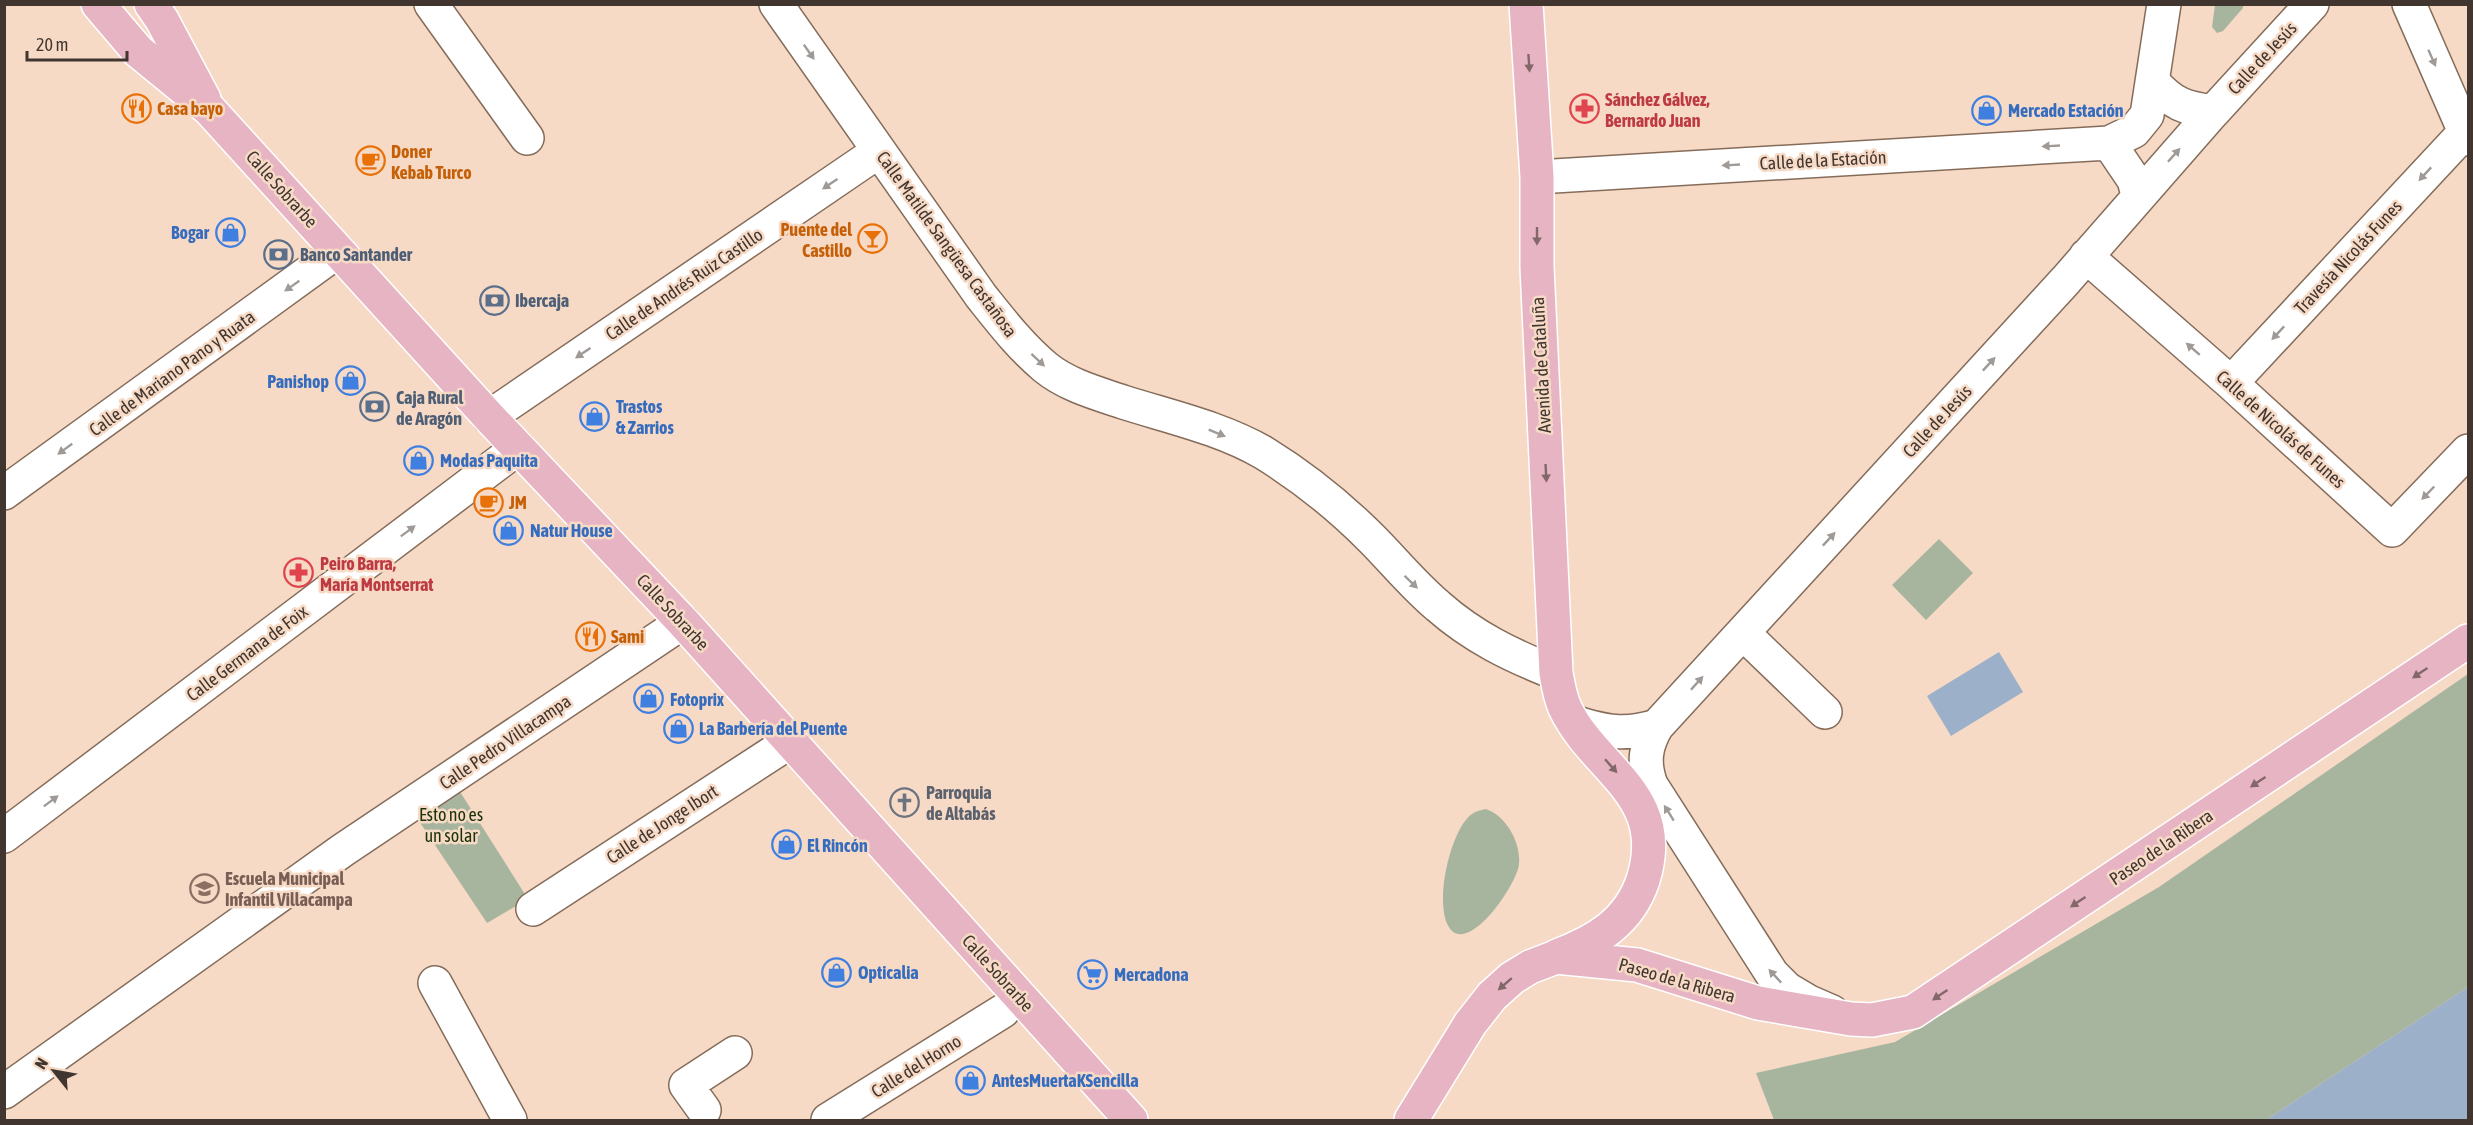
<svg xmlns="http://www.w3.org/2000/svg" width="2473" height="1125" font-family="'Asap Condensed',sans-serif">
  <style>
    .green { fill: #a7b59f }
    .water { fill: #9cb1c9 }
    .lines { fill: none; stroke-linecap: round; stroke-linejoin: round }
    .minor-casing { stroke: #856c5a; stroke-width: 36 }
    .major-casing { stroke: #fff; stroke-width: 36 }
    .minor { stroke: #fff; stroke-width: 33 }
    .major { stroke: #e7b4c3; stroke-width: 33 }
    .oneway { fill: #a09a97 }
    .oneway2 { fill: #83686a }
    .labels { text-anchor: middle; dominant-baseline: central; stroke-width: 5; stroke-linejoin: round; paint-order: stroke }
    .street-label { font-size: 18px; fill: #41362f; stroke: #f6dac6 }
    .health-label { font-size: 18px; font-weight: bold; fill: #be3a42; stroke: #f6dac6; text-anchor: start }
    .food-label { font-size: 18px; font-weight: bold; fill: #c56008; stroke: #f6dac6; text-anchor: start }
    .shop-label { font-size: 18px; font-weight: bold; fill: #366cbe; stroke: #f6dac6; text-anchor: start }
    .service-label { font-size: 18px; font-weight: bold; fill: #4e5e75; stroke: #f6dac6; text-anchor: start }
    .worship-label { font-size: 18px; font-weight: bold; fill: #5b616d; stroke: #f6dac6; text-anchor: start }
    .park-label { font-size: 18px; fill: #1b3207; stroke: #f6dac6 }
    .education-label { font-size: 18px; font-weight: bold; fill: #785e54; stroke: #f6dac6; text-anchor: start }
  </style>
  <rect width="100%" height="100%" fill="#f6dac6"/>
  <path class="green" d="M2215,5V4L2243,5V8L2223,31L2217,33L2212,27Z
    M1939,539L1973,573L1926,620L1892,585Z
    M2468,674V987L2266,1120H1774L1756,1073L1895,1042L2159,887Z
    M457,787L528,899L487,923L415,815Z
    M1486,809C1506,816 1521,842 1519,864C1518,882 1472,952 1451,930C1432,909 1450,829 1472,814C1476,811 1482,810 1486,809Z"/>
  <path class="water" d="M1999,652L2023,692L1951,736L1927,696Z
    M2468,987V1120H2266Z"/>
  <g class="lines">
    <defs>
      <path id="minor" d="M431,4L527,138
        M776,4L981,296C1001,321 1020,346 1045,367C1067,385 1096,393 1123,402C1170,417 1221,428 1264,453C1303,477 1339,506 1371,538C1394,561 1413,585 1438,606C1473,637 1512,656 1556,673
        M2409,4L2468,139
        M2153,82C2173,104 2184,108 2213,112
        M2109,143L2134,180L2138,195
        M1537,177L2109,143L2134,131L2147,115L2164,4
        M2086,256L2231,383L2392,530L2468,451
        M2231,383L2465,132
        M489,417L879,151
        M4,493L338,251
        M1743,633L1825,712
        M1573,722C1606,732 1624,736 1657,726
        M4,836L518,448
        M533,909L791,741
        M435,983L510,1120
        M1832,1012L1809,1002L1787,989L1772,974L1651,785C1643,763 1645,746 1657,726L2066,280L2213,112L2312,4
        M4,1092L343,850L683,622
        M704,1110L686,1085L735,1053
        M828,1120L1003,1011"/>
      <path id="major" d="M98,4L138,51L209,109L489,417L683,622L1131,1120
        M151,4L162,20L204,99
        M1526,4L1537,177V267L1556,673C1558,685 1560,697 1565,708C1595,771 1670,794 1643,880C1629,922 1597,941 1557,956
        M1411,1120L1470,1024L1492,996L1512,978L1530,967L1556,957L1637,965L1758,1003L1851,1019L1872,1020L1913,1012L2468,641"/>
    </defs>
    <use href="#minor" class="minor-casing"/>
    <use href="#major" class="major-casing"/>
    <use href="#minor" class="minor"/>
    <use href="#major" class="major"/>
  </g>
  <defs><path id="oneway-solid" d="M-6-.8H1V-3.2L6.5 0L1 3.2V.8H-6Z" transform="scale(1.5)"/></defs>
  <g class="oneway">
    <use href="#oneway-solid" transform="translate(809 52) rotate(55)"/>
    <use href="#oneway-solid" transform="translate(2432 58) rotate(66)"/>
    <use href="#oneway-solid" transform="translate(2051 146) rotate(177)"/>
    <use href="#oneway-solid" transform="translate(2174 155) rotate(-48)"/>
    <use href="#oneway-solid" transform="translate(1731 165) rotate(177)"/>
    <use href="#oneway-solid" transform="translate(2425 174) rotate(133)"/>
    <use href="#oneway-solid" transform="translate(830 184) rotate(146)"/>
    <use href="#oneway-solid" transform="translate(292 286) rotate(145)"/>
    <use href="#oneway-solid" transform="translate(2278 333) rotate(133)"/>
    <use href="#oneway-solid" transform="translate(2193 349) rotate(-139)"/>
    <use href="#oneway-solid" transform="translate(583 353) rotate(146)"/>
    <use href="#oneway-solid" transform="translate(1038 360) rotate(43)"/>
    <use href="#oneway-solid" transform="translate(1989 364) rotate(-47)"/>
    <use href="#oneway-solid" transform="translate(1217 433) rotate(22)"/>
    <use href="#oneway-solid" transform="translate(65 449) rotate(144)"/>
    <use href="#oneway-solid" transform="translate(2428 493) rotate(134)"/>
    <use href="#oneway-solid" transform="translate(408 531) rotate(-37)"/>
    <use href="#oneway-solid" transform="translate(1829 539) rotate(-47)"/>
    <use href="#oneway-solid" transform="translate(1411 582) rotate(44)"/>
    <use href="#oneway-solid" transform="translate(1697 683) rotate(-48)"/>
    <use href="#oneway-solid" transform="translate(51 801) rotate(-37)"/>
    <use href="#oneway-solid" transform="translate(1669 813) rotate(-122)"/>
    <use href="#oneway-solid" transform="translate(1775 976) rotate(-133)"/>
  </g>
  <g class="oneway2">
    <use href="#oneway-solid" transform="translate(1529 63) rotate(86)"/>
    <use href="#oneway-solid" transform="translate(1537 236) rotate(90)"/>
    <use href="#oneway-solid" transform="translate(1546 473) rotate(87)"/>
    <use href="#oneway-solid" transform="translate(2420 673) rotate(146)"/>
    <use href="#oneway-solid" transform="translate(1611 766) rotate(49)"/>
    <use href="#oneway-solid" transform="translate(2258 782) rotate(146)"/>
    <use href="#oneway-solid" transform="translate(2078 902) rotate(146)"/>
    <use href="#oneway-solid" transform="translate(1505 984) rotate(139)"/>
    <use href="#oneway-solid" transform="translate(1940 995) rotate(146)"/>
  </g>
  <defs>
    <symbol id="restaurant-ring" viewBox="-11 -11 22 22"><circle r="9.5" fill="#f6dac6" stroke="#e8710a" stroke-width="1.5"/><path d="M-5-6h1v4h1v-4h1v4h1v-4h1v5L-1.5 .5V6h-2V.5L-5-1ZM5-6V6H3V1.5H1.5Q1.5-4 5-6Z" fill="#e8710a"/></symbol>
    <symbol id="pharmacy-ring" viewBox="-11 -11 22 22"><circle r="9.5" fill="#f6dac6" stroke="#e0444e" stroke-width="1.5"/><path d="M-2-6h4v4h4v4h-4v4h-4v-4h-4v-4h4Z" fill="#e0444e"/></symbol>
    <symbol id="shop-ring" viewBox="-11 -11 22 22"><circle r="9.5" fill="#f6dac6" stroke="#3f7fe0" stroke-width="1.5"/><path d="M-5-2.5h2.3a2.7 3.5 0 0 1 5.4 0H5L5.5 6h-11ZM-1.5-2.5h3a1.5 2.3 0 0 0-3 0Z" fill="#3f7fe0"/></symbol>
    <symbol id="cafe-ring" viewBox="-11 -11 22 22"><circle r="9.5" fill="#f6dac6" stroke="#e8710a" stroke-width="1.5"/><path d="M-5.5-4.5H6V0H3Q3 3.5 0 3.5H-2.5Q-5.5 3.5-5.5 0ZM3-3.2v2h1.7v-2ZM-6 4.5H4V6H-6Z" fill="#e8710a"/></symbol>
    <symbol id="bar-ring" viewBox="-11 -11 22 22"><circle r="9.5" fill="#f6dac6" stroke="#e8710a" stroke-width="1.5"/><path d="M-6-5H6L.8 .8V4.5H3.5V6h-7V4.5H-.8V.8Z" fill="#e8710a"/></symbol>
    <symbol id="bank-ring" viewBox="-11 -11 22 22"><circle r="9.5" fill="#f6dac6" stroke="#5c6f8a" stroke-width="1.5"/><path d="M-6-4H6V4H-6ZM0-2.3a2.3 2.3 0 1 0 0 4.6a2.3 2.3 0 1 0 0-4.6Z" fill="#5c6f8a"/></symbol>
    <symbol id="church-ring" viewBox="-11 -11 22 22"><circle r="9.5" fill="#f6dac6" stroke="#6b7280" stroke-width="1.5"/><path d="M-1.2-6h2.4v3.5h3.3v2.4h-3.3V6h-2.4V-.1h-3.3v-2.4h3.3Z" fill="#6b7280"/></symbol>
    <symbol id="school-ring" viewBox="-11 -11 22 22"><circle r="9.5" fill="#f6dac6" stroke="#8d6e63" stroke-width="1.5"/><path d="M0-5L7-2L0 1L-7-2ZM-4 1L0 2.5L4 1V4Q0 6-4 4Z" fill="#8d6e63"/></symbol>
    <symbol id="supermarket-ring" viewBox="-11 -11 22 22"><circle r="9.5" fill="#f6dac6" stroke="#3f7fe0" stroke-width="1.5"/><path d="M-6-5.5h2.5l.6 2H6L4.5 2H-2.5L-4.4-4H-6ZM-1.5 3.2a1.3 1.3 0 1 0 .1 0ZM3 3.2a1.3 1.3 0 1 0 .1 0Z" fill="#3f7fe0"/></symbol>
  </defs>
  <g fill-rule="evenodd">
    <use href="#restaurant-ring" x="120" y="92" width="33" height="33"/>
    <use href="#pharmacy-ring" x="1568" y="92" width="33" height="33"/>
    <use href="#shop-ring" x="1970" y="94" width="33" height="33"/>
    <use href="#cafe-ring" x="354" y="144" width="33" height="33"/>
    <use href="#shop-ring" x="214" y="216" width="33" height="33"/>
    <use href="#bar-ring" x="856" y="222" width="33" height="33"/>
    <use href="#bank-ring" x="262" y="238" width="33" height="33"/>
    <use href="#bank-ring" x="478" y="284" width="33" height="33"/>
    <use href="#shop-ring" x="334" y="364" width="33" height="33"/>
    <use href="#bank-ring" x="358" y="390" width="33" height="33"/>
    <use href="#shop-ring" x="578" y="400" width="33" height="33"/>
    <use href="#shop-ring" x="402" y="444" width="33" height="33"/>
    <use href="#cafe-ring" x="472" y="486" width="33" height="33"/>
    <use href="#shop-ring" x="492" y="514" width="33" height="33"/>
    <use href="#pharmacy-ring" x="282" y="556" width="33" height="33"/>
    <use href="#restaurant-ring" x="574" y="620" width="33" height="33"/>
    <use href="#shop-ring" x="632" y="682" width="33" height="33"/>
    <use href="#shop-ring" x="662" y="712" width="33" height="33"/>
    <use href="#church-ring" x="888" y="786" width="33" height="33"/>
    <use href="#shop-ring" x="770" y="828" width="33" height="33"/>
    <use href="#school-ring" x="188" y="872" width="33" height="33"/>
    <use href="#shop-ring" x="820" y="956" width="33" height="33"/>
    <use href="#supermarket-ring" x="1076" y="958" width="33" height="33"/>
    <use href="#shop-ring" x="954" y="1064" width="33" height="33"/>
  </g>
  <g class="labels">
    <g class="street-label">
      <text transform="translate(2262 58) rotate(-47)">Calle de Jesús</text>
      <text transform="translate(1823 160) rotate(-3)">Calle de la Estación</text>
      <text transform="translate(282 189) rotate(48)">Calle Sobrarbe</text>
      <text transform="translate(947 244) rotate(54)">Calle Matilde Sangüesa Castañosa</text>
      <text transform="translate(2348 257) rotate(-47)">Travesía Nicolás Funes</text>
      <text transform="translate(684 284) rotate(-34)">Calle de Andrés Ruiz Castillo</text>
      <text transform="translate(1541 365) rotate(-93)">Avenida de Cataluña</text>
      <text transform="translate(172 373) rotate(-36)">Calle de Mariano Pano y Ruata</text>
      <text transform="translate(1937 421) rotate(-47)">Calle de Jesús</text>
      <text transform="translate(2281 429) rotate(42)">Calle de Nicolás de Funes</text>
      <text transform="translate(673 612) rotate(47)">Calle Sobrarbe</text>
      <text transform="translate(247 653) rotate(-37)">Calle Germana de Foix</text>
      <text transform="translate(505 742) rotate(-34)">Calle Pedro Villacampa</text>
      <text transform="translate(662 824) rotate(-33)">Calle de Jonge Ibort</text>
      <text transform="translate(2161 847) rotate(-34)">Paseo de la Ribera</text>
      <text transform="translate(998 973) rotate(48)">Calle Sobrarbe</text>
      <text transform="translate(1677 980) rotate(16)">Paseo de la Ribera</text>
      <text transform="translate(916 1066) rotate(-32)">Calle del Horno</text>
    </g>
    <g class="health-label">
      <text x="1605" y="99">Sánchez Gálvez,<tspan x="1605" dy="21">Bernardo Juan</tspan></text>
      <text x="320" y="563">Peiro Barra,<tspan x="320" dy="21">María Montserrat</tspan></text>
    </g>
    <g class="food-label">
      <text x="157" y="108">Casa bayo</text>
      <text x="391" y="151">Doner<tspan x="391" dy="21">Kebab Turco</tspan></text>
      <text x="852" y="229" text-anchor="end">Puente del<tspan x="852" dy="21">Castillo</tspan></text>
      <text x="509" y="502">JM</text>
      <text x="611" y="636">Sami</text>
    </g>
    <g class="shop-label">
      <text x="2008" y="110">Mercado Estación</text>
      <text x="209" y="232" text-anchor="end">Bogar</text>
      <text x="329" y="381" text-anchor="end">Panishop</text>
      <text x="616" y="406">Trastos<tspan x="616" dy="21">&amp; Zarrios</tspan></text>
      <text x="440" y="460">Modas Paquita</text>
      <text x="530" y="530">Natur House</text>
      <text x="670" y="699">Fotoprix</text>
      <text x="699" y="728">La Barbería del Puente</text>
      <text x="807" y="845">El Rincón</text>
      <text x="858" y="972">Opticalia</text>
      <text x="1114" y="974">Mercadona</text>
      <text x="992" y="1080">AntesMuertaKSencilla</text>
    </g>
    <g class="service-label">
      <text x="300" y="254">Banco Santander</text>
      <text x="515" y="300">Ibercaja</text>
      <text x="396" y="397">Caja Rural<tspan x="396" dy="21">de Aragón</tspan></text>
    </g>
    <g class="worship-label">
      <text x="926" y="792">Parroquia<tspan x="926" dy="21">de Altabás</tspan></text>
    </g>
    <g class="park-label">
      <text x="451" y="814">Esto no es<tspan x="451" dy="21">un solar</tspan></text>
    </g>
    <g class="education-label">
      <text x="225" y="878">Escuela Municipal<tspan x="225" dy="21">Infantil Villacampa</tspan></text>
    </g>
  </g>
  <rect width="2473" height="1125" fill="none" stroke="#41362f" stroke-width="12"/>
  <g transform="translate(54 1071) rotate(301)" stroke="#f6dac6" stroke-width="4.5" paint-order="stroke">
  <path d="M0-4.5L10 22L0 15L-10 22Z" fill="#41362f"/>
  <text y="-9" font-size="16" font-weight="bold" text-anchor="middle" fill="#41362f">N</text>
  </g>
  <path d="M27 51v9h100v-9" fill="none" stroke="#41362f" stroke-width="3"/>
  <text x="36" y="51" font-size="18" fill="#41362f" stroke="#f6dac6" stroke-width="4.5" paint-order="stroke">20 m</text>
</svg>
